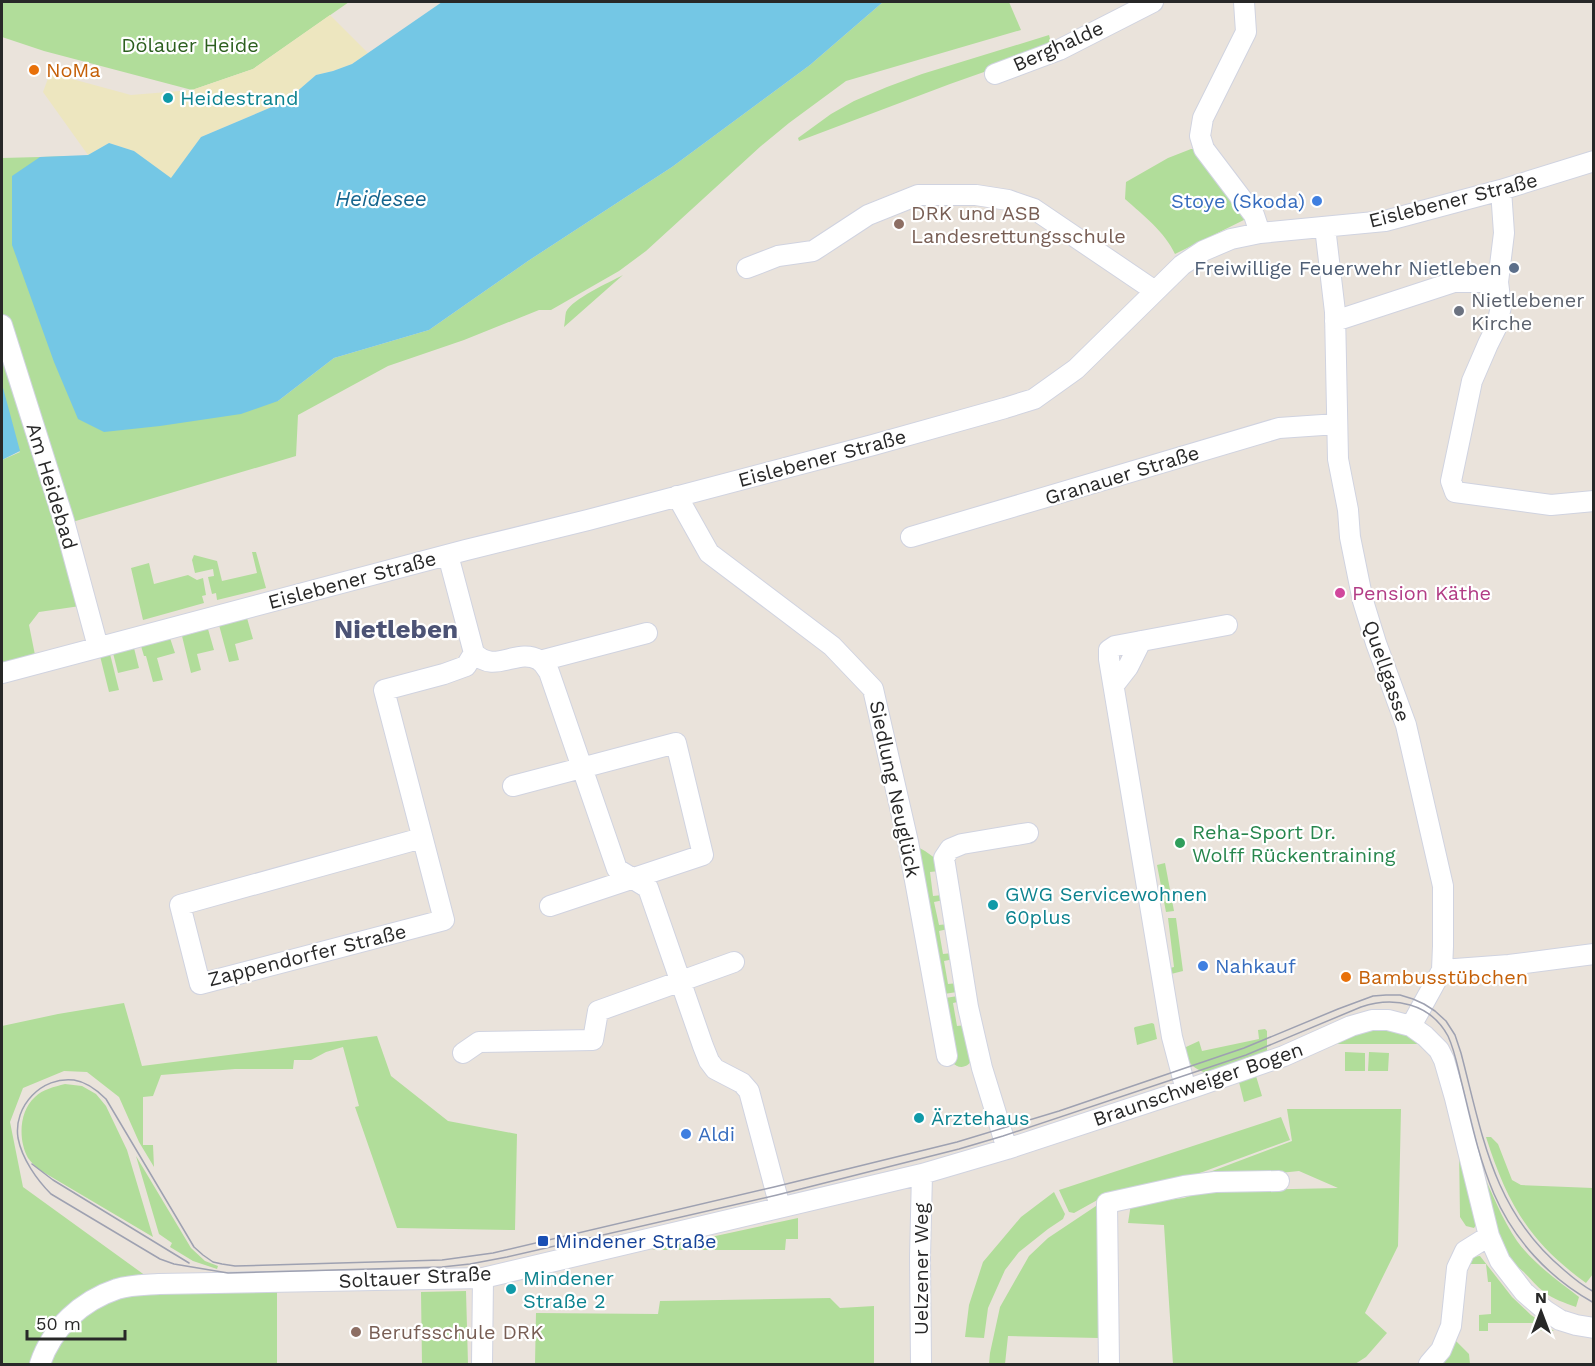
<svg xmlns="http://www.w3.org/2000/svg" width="1595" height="1366" font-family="'Work Sans',sans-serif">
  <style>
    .green { fill: #b1dd9a }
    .sand { fill: #ede6bf }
    .water { fill: #74c7e5 }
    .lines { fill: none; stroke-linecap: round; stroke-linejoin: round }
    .minor-casing { stroke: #d0d3e0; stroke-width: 22 }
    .minor { stroke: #fff; stroke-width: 20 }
    .tram { stroke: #9ea1b1; stroke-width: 1.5 }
    .food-dot { fill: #e8710a; stroke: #fff; stroke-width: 2 }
    .culture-dot { fill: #0f9aa8; stroke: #fff; stroke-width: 2 }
    .shop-dot { fill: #3f7fe0; stroke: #fff; stroke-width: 2 }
    .education-dot { fill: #8d6e63; stroke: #fff; stroke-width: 2 }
    .service-dot { fill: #5c6f8a; stroke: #fff; stroke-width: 2 }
    .worship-dot { fill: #6b7280; stroke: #fff; stroke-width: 2 }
    .hotel-dot { fill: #d1479c; stroke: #fff; stroke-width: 2 }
    .leisure-dot { fill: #2e9e5b; stroke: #fff; stroke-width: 2 }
    .transit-dot { fill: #1a4fb4; stroke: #fff; stroke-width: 2 }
    .labels { text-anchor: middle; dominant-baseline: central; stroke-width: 4.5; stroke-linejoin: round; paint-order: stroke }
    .park-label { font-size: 20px; fill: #2c5f1e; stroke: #fff }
    .street-label { font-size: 20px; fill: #282828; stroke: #fff }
    .food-label { font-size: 20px; fill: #c56008; stroke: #fff; text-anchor: start }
    .culture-label { font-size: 20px; fill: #0d838f; stroke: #fff; text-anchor: start }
    .shop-label { font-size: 20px; fill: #366cbe; stroke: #fff; text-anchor: start }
    .education-label { font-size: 20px; fill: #785e54; stroke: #fff; text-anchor: start }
    .service-label { font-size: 20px; fill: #4e5e75; stroke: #fff; text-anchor: end }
    .worship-label { font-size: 20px; fill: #5b616d; stroke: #fff; text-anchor: start }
    .hotel-label { font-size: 20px; fill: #b23c85; stroke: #fff; text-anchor: start }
    .leisure-label { font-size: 20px; fill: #27864d; stroke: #fff; text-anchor: start }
    .transit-label { font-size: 20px; fill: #164399; stroke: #fff; text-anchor: start }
    .water-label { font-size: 21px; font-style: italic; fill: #16658e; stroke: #fff }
    .district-label { font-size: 26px; font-weight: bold; fill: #4c5375; stroke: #fff }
  </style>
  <rect width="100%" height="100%" fill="#eae3db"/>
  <path class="green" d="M2,2H349L253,69L192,90L44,51L2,37Z
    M883,2H1009L1021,30L846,81L789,123L761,146L646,251L619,271L551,310H539L464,340L388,366L298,415L296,456L69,523L11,341L2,315V158L78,156L278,401L334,358L429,330L528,261L672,167L810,65Z
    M1049,35L1051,43L1038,53L950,84L799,141L798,138L831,114L854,101L887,87L922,74Z
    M1191,149H1204L1254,215L1175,254C1165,232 1143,215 1125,199L1126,182L1168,158Z
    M623,275L564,327C565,322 565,316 566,312C572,299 610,282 623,275Z
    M2,355L87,605L39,612L29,625L35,655L2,664V460L20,452L2,430Z
    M252,552H256L266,588L217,600L216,593L212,594L208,577L214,576L213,569L195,573L192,560L194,555L217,561L222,581L257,573Z
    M149,563L154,584L188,575L197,580L203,578L206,595L202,596L204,603L143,620L131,568Z
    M247,618L253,639L235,644L239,660L229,662L219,625Z
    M208,629L214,650L197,654L201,670L191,673L182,636Z
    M170,638L175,653L157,658L163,680L153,682L146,656H144L141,646Z
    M134,648L139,668L118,673L113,653Z
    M110,654L119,690L109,692L100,656Z
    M914,845L925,851L939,861V871L930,872L933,896L942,895L944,900L934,902L939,925L948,924V929L939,931L943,954L952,953L954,959L944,961L948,984L958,983L957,992L944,994Z
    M1165,863L1174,911L1166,912L1157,865Z
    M1168,918H1176L1183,971L1167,975L1166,969L1174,967Z
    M958,996L962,1001L953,1003L957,1026L966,1025L973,1058C968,1068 959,1070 952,1062L945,998Z
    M124,1003L142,1066L377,1036L391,1076L448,1121L517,1134L515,1230L397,1228L355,1107L359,1106L343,1047L326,1052L311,1060H294L293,1069H235L161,1075L153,1096L143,1097V1145H153L154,1167L139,1142L119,1097L87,1072L64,1071L23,1088L10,1122L23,1187L157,1284L277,1282V1364H2V1026L58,1014Z
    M1152,1023L1154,1024L1157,1039L1137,1045L1134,1028L1135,1027Z
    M1382,1027L1409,1035L1423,1044H1329L1361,1030Z
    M1265,1029L1267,1031V1053L1206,1073C1192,1067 1189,1065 1184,1050L1186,1047L1199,1041L1202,1051L1259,1039L1258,1030Z
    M1345,1052L1365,1053V1071H1345Z
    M1369,1052L1389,1053L1388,1071H1368Z
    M1256,1076L1262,1096L1244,1102L1239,1082Z
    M65,1084L82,1086L96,1094L106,1106L127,1150L153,1237L38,1169C35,1166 31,1162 28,1158C18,1140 19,1111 35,1097C43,1089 54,1087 65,1084Z
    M1287,1109H1401L1398,1246L1365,1313L1387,1333L1366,1357L1355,1364H1173L1164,1225L1128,1223L1131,1204L1184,1198L1205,1191L1338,1188L1299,1171L1192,1182L1107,1203L1099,1338L1008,1336L1005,1364H989L990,1353L1000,1307L1029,1256L1048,1238L1102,1202L1191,1179L1292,1141Z
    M1281,1117L1290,1140L1189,1177L1101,1198L1074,1213L1069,1212L1059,1190Z
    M1486,1137H1491L1498,1144L1512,1180L1521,1185L1593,1188V1274L1586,1283C1529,1242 1507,1203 1486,1137Z
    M1459,1149L1478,1214L1476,1225L1474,1228L1466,1226L1460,1217Z
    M136,1156L191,1248L205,1261L218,1266L217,1269L193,1261L170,1247L172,1243L159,1234Z
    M1481,1169C1492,1193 1502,1219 1517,1241C1534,1264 1557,1280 1579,1297L1576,1307C1565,1303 1553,1299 1544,1292C1532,1283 1524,1268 1510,1263L1498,1234Z
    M1054,1192L1065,1214L1063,1219L1048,1229L1019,1252L1005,1270L988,1308L984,1338L965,1337L969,1305L983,1262L1021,1217Z
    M798,1218V1239H786L785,1250H651Z
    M1480,1256L1512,1297L1531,1315L1554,1331L1536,1330L1535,1323H1488V1331H1479V1315L1491,1314V1282H1488L1486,1264H1466L1472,1257Z
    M466,1291L468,1364H422L421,1292Z
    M830,1298L840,1308L874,1306V1364H535L536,1313L658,1314L660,1301Z
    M1454,1339L1469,1354L1470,1364H1440Z"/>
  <path class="sand" d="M330,15L368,53L352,64L333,71L316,75L286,101L201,137L171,179L134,151L109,143L88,155L43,92L50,73L131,95L192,90L253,69Z"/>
  <path class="water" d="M442,2H883L810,65L672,167L528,261L429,330L334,358L278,401L241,414L160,426L104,432L78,419L54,362L12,245V176L40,157L88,155L109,143L134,151L171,178L201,137L286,101L316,75L333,71L352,64Z
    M2,384L20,451L2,460Z"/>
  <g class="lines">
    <defs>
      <path id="minor" d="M1244,2L1246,32L1203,118L1200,136L1204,149L1254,215L1260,233
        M995,74L1059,50L1153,2
        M1501,190L1504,233L1498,282L1501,306L1497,326L1488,344L1472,381L1451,481L1455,492L1551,505L1594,501
        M1325,227L1335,312L1338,459L1348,510L1350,537L1363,601L1376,643L1406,725L1443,886V946L1442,970L1411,1026
        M747,268L778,256L813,251L868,215L918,195H976L1008,200L1034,209L1155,291
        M1335,321L1454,282H1498
        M2,325L64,521L98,647
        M677,496L709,553L832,646L873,689L908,842L947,1056
        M911,537L1279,428L1337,424
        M448,555L474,653C495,675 517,647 539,660C543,662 546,668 549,672L617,869L648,888L703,1046L709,1061L715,1069L742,1083L749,1091L780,1207
        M540,661L647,633
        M2,673L466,550L588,520L873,445L1005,408L1034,399L1076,369L1182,265L1203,251L1231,239L1260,233L1385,221L1501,190L1594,161
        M1114,685L1128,667L1141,641
        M513,786L676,743L703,855L550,906
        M422,838L180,905L200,984L444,920L384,690L444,674L466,666L474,653
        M1442,970L1509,965L1594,954
        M463,1053L479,1042L593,1040L598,1011L734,962
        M1186,1090L1172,1037L1109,659V650L1115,646L1227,625
        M1007,1149L982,1068L968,1007L944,858L950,849L962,844L1028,833
        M40,1364C52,1328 81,1301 117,1289C130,1285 146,1285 159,1284L483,1278L922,1174L1007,1149L1186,1090L1284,1056L1351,1026L1372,1020H1388L1411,1026L1425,1036L1439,1050L1444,1060L1455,1098L1489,1236L1500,1261L1524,1292L1546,1311L1560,1320L1576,1325L1594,1328
        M482,1364L483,1278
        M921,1364L920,1257L922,1174
        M1109,1364L1107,1203L1184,1186L1215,1182L1279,1181
        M1429,1364L1441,1350L1451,1326L1457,1268L1465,1251L1489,1236"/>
    </defs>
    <use href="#minor" class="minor-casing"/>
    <use href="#minor" class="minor"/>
    <path class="tram" d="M32,1164L53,1180L189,1263
      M1594,1292C1583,1286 1573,1278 1564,1270C1493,1211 1483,1137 1461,1053L1455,1035L1446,1021L1435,1011L1424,1004L1413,999L1400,995H1386L1373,996L1338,1009L1244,1048L1059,1111L957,1142L774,1187L493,1253L442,1260L235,1266L222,1264L213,1262L203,1255L194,1247L106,1099C97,1090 87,1082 74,1080C42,1076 13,1106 18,1138C22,1159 37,1180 51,1194L160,1259L174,1264L228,1273L442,1267L470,1264L507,1257L777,1195L959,1149L1003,1136L1246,1055L1361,1007C1394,996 1430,1003 1448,1036C1455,1051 1458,1069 1462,1084C1471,1121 1479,1159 1494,1194C1514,1240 1549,1278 1594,1303"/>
  </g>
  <g class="food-dot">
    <circle cx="34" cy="70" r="6"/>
    <circle cx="1346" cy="977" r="6"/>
  </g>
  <g class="culture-dot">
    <circle cx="168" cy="98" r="6"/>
    <circle cx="993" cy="905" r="6"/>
    <circle cx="919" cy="1118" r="6"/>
    <circle cx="511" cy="1289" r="6"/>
  </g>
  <g class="shop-dot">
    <circle cx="1317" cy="201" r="6"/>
    <circle cx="1203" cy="966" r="6"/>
    <circle cx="686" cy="1134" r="6"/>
  </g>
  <g class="education-dot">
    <circle cx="899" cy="224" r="6"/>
    <circle cx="356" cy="1332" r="6"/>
  </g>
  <circle class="service-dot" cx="1514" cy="268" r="6"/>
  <circle class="worship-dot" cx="1459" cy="311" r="6"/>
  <circle class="hotel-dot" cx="1340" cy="593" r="6"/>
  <circle class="leisure-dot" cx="1180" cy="843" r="6"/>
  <rect class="transit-dot" x="537" y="1235" width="12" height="12" rx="3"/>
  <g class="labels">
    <g class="park-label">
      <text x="190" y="45">Dölauer Heide</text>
    </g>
    <g class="street-label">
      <text transform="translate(1058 46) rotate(-24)">Berghalde</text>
      <text transform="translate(1453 200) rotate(-14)">Eislebener Straße</text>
      <text transform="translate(822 458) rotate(-15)">Eislebener Straße</text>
      <text transform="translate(1122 475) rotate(-17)">Granauer Straße</text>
      <text transform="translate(52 486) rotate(73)">Am Heidebad</text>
      <text transform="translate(352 580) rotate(-15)">Eislebener Straße</text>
      <text transform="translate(1387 671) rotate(71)">Quellgasse</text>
      <text transform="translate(895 789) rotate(78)">Siedlung Neuglück</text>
      <text transform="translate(307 955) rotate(-14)">Zappendorfer Straße</text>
      <text transform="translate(1198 1084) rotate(-19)">Braunschweiger Bogen</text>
      <text transform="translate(921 1269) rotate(-90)">Uelzener Weg</text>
      <text transform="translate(415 1277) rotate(-3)">Soltauer Straße</text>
    </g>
    <g class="food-label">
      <text x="46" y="70">NoMa</text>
      <text x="1358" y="977">Bambusstübchen</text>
    </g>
    <g class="culture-label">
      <text x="180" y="98">Heidestrand</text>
      <text x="1005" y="894">GWG Servicewohnen<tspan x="1005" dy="23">60plus</tspan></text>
      <text x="931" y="1118">Ärztehaus</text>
      <text x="523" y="1278">Mindener<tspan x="523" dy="23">Straße 2</tspan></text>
    </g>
    <g class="shop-label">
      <text x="1305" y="201" text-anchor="end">Stoye (Skoda)</text>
      <text x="1215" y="966">Nahkauf</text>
      <text x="698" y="1134">Aldi</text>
    </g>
    <g class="education-label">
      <text x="911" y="213">DRK und ASB<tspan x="911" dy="23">Landesrettungsschule</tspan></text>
      <text x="368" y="1332">Berufsschule DRK</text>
    </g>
    <g class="service-label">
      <text x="1502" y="268">Freiwillige Feuerwehr Nietleben</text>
    </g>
    <g class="worship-label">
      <text x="1471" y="300">Nietlebener<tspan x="1471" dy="23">Kirche</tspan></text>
    </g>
    <g class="hotel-label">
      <text x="1352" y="593">Pension Käthe</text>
    </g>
    <g class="leisure-label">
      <text x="1192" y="832">Reha-Sport Dr.<tspan x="1192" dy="23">Wolff Rückentraining</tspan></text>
    </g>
    <g class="transit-label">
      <text x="555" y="1241">Mindener Straße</text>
    </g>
    <g class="water-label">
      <text x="381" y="198">Heidesee</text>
    </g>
    <g class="district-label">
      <text x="396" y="629">Nietleben</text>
    </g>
  </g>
  <rect width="1595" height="1366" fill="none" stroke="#282828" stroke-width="6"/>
  <g transform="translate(1541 1312)" stroke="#ffffff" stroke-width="4.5" paint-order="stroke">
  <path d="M0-4.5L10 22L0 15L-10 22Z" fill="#282828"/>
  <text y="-9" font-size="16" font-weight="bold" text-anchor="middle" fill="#282828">N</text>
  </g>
  <path d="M27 1330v9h98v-9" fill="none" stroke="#282828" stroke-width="3"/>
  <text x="36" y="1330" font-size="18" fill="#282828" stroke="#ffffff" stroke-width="4.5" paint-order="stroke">50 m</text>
</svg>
